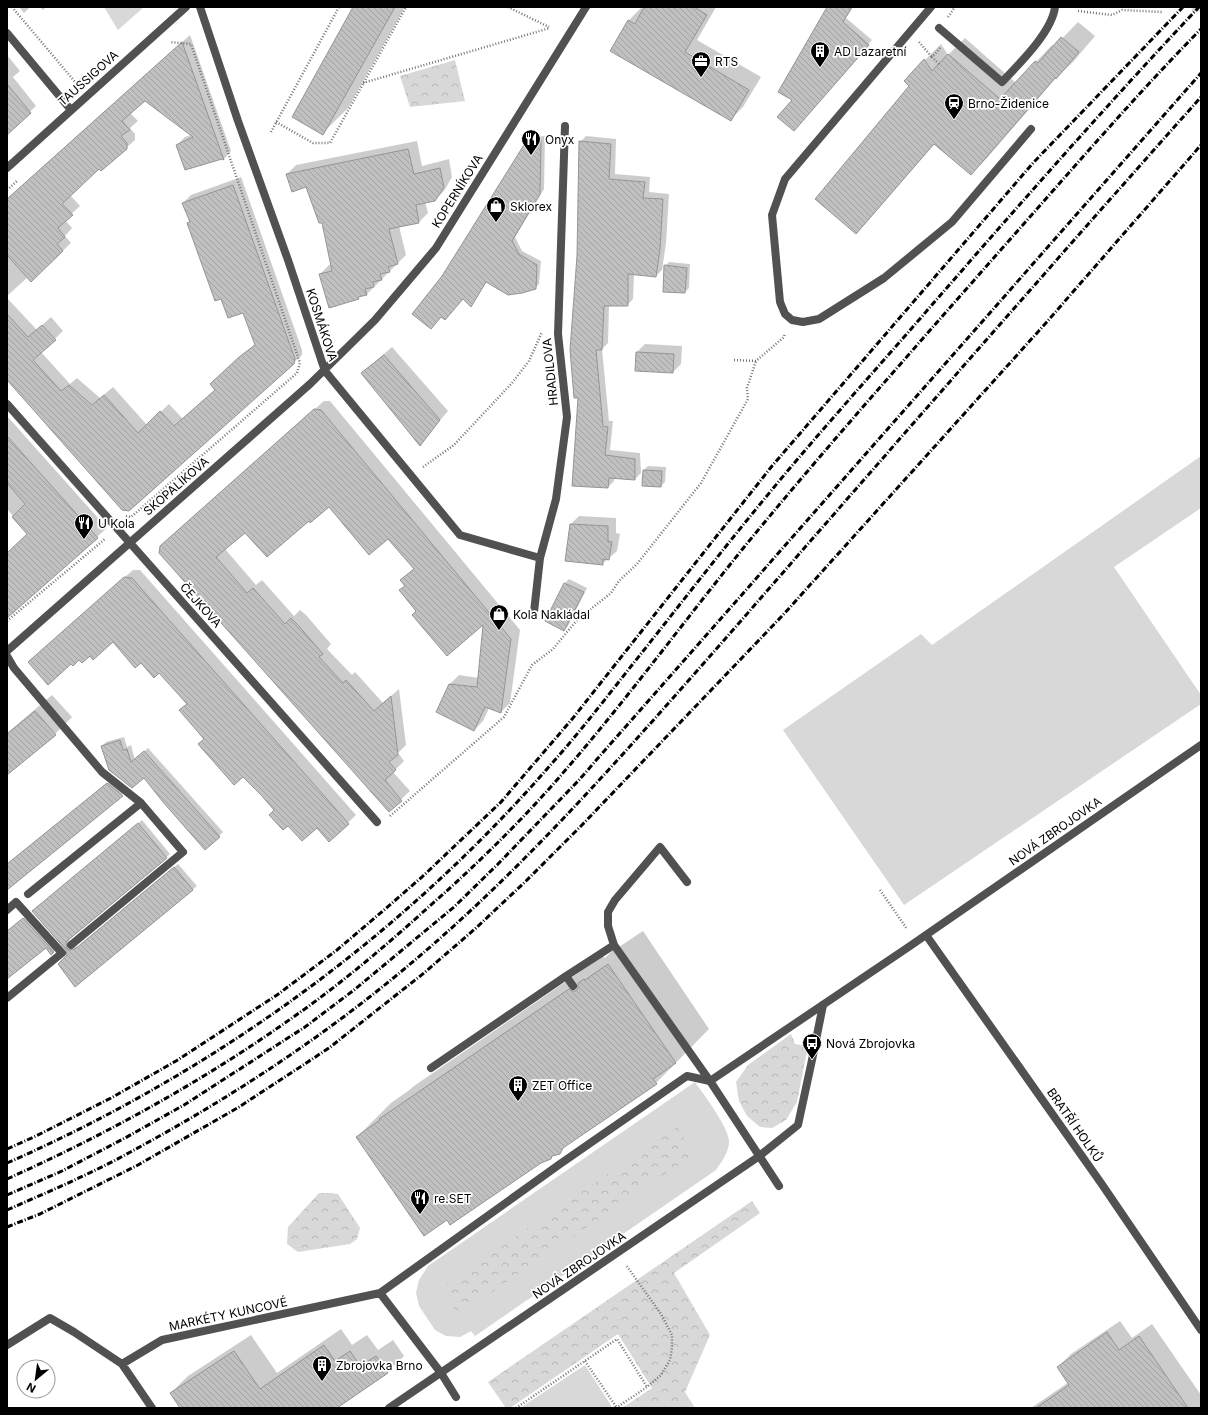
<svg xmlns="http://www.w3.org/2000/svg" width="1208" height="1415" font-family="Inter,sans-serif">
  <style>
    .grass { fill: #d8d8d8 }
    .forest { fill: url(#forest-crowns) }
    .shadow { fill: #0003 }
    .building { fill: url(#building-back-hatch); stroke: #959595 }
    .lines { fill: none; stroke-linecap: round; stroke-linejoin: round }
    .minor-tunnel { stroke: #d9d9d9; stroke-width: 8; stroke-dasharray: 8 4; stroke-linecap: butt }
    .path { stroke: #737373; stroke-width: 2.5; stroke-dasharray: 1 2; stroke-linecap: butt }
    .service { stroke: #515151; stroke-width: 8 }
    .minor { stroke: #515151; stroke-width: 8 }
    .rail { stroke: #000; stroke-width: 3; stroke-dasharray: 6 2 1 2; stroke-linecap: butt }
    .labels { text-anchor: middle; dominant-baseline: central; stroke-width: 3.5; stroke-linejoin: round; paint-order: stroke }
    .poi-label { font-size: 12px; fill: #000; stroke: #fff; text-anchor: start }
    .street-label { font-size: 12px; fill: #000; stroke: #fff }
  </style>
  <defs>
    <pattern id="forest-crowns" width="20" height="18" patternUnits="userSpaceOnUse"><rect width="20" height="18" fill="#d8d8d8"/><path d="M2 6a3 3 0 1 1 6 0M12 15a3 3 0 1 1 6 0" fill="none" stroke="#b8b8b8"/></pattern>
    <pattern id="building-back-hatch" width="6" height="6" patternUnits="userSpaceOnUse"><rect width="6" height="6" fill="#c0c0c0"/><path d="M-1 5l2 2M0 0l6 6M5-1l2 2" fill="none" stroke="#a3a3a3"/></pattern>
  </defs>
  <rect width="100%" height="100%" fill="#fff"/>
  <path class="grass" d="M104,7H144L118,30Z
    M1201,456V508L1114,567L1201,695V704L904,905L783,730L921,634L932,645Z
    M695,1082C704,1095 728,1126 729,1141C729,1152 722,1161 716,1170L475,1336L471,1331L460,1337L446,1336L435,1330L419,1306L416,1293L419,1280L428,1266Z
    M585,1365L612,1407L611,1408H520Z"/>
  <path class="forest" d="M455,60L465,101L410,107L400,76Z
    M791,1034L795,1044L808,1046L797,1102L786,1120L772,1128L760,1127L747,1116L739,1101L736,1082L748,1065Z
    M677,1127L695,1154L458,1315L440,1288Z
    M319,1193H331L338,1194L360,1228L357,1239L350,1244L298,1252L287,1244L288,1227Z
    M752,1201L760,1213L674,1273L710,1335L685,1392L695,1408H622L652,1388L618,1334L510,1408H506L488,1382Z"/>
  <path class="shadow" d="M19,7H30L24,13Z
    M40,7H46L43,10Z
    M354,7H405L348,108L323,133Z
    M645,7H716L697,40L761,77L743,107L730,120L611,51L629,20L641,8L644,9Z
    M828,7H853L846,18L872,40L797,126L793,100Z
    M1078,22L1095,36L1073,62L1056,78L987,158L971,174L935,143L872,216L856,233L910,86L925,60L941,44L948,55L965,38L1016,83L1052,45L1054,47Z
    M190,35L231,151L224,159L177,145L185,137L191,135L145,100L130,113L138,121L130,128L135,134V140L126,148L99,167L70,195L80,206L65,220L72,228L65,236L71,243L31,281L28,277L7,296V199Z
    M7,55L20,71L13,77L36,106L7,133Z
    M545,136L544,189L515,237L522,251L541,261L539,284L535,288L487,281L474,302L471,306L443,277L528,141L532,137Z
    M586,136L616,139L615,174L650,177L649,192L669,194L666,243L662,270L656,276L634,274L633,299L627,305H609L608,343L602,349L609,421H613L610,450L640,453L641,473L635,479L614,477V481L608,487L579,397L578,256L580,142Z
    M417,141L422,166L449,159L452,177L444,191L435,200L425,202L428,213L419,222L399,226L406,255L367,294L361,295L358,298L320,274L329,265L332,264L322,221L307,185L287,174L296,165Z
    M241,177L302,350V355L128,510L7,379V298L37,330L51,317L63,331L41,352L70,384L77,378L100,398L113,387L147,425L169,404L183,419L216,389L219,376L255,344L244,312L222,298L183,203L191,195Z
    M669,262L690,264L689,288L685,292L665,266Z
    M645,344L682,346L681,364L673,372L637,352Z
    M392,347L448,411L420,444L362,373Z
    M324,401H330L520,630L510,703L501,712L489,708L483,721L474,730L450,684L459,675L479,678L485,622L417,611L406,586L401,580L414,568L388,537L330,505L309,520L245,532L225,549L256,585L262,580L294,616L300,610L306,615L331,644L327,649L352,675L355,672L383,703L399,689L406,745L398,753L404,761L393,772L410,791L389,811L160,546Z
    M7,416L107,528L7,616V554L28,534L7,509Z
    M648,466L666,467L665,482L661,486L644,470Z
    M579,516L616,518V533L620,534L617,551L602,564L571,524Z
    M133,570H140L356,815L329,841L317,827L275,810L263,796L205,738L188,703L159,672L141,662L113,640L91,655L71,663L31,660Z
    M569,579L587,588L568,626L564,630L546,621L565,583Z
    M52,695L72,717L55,734L7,774V733Z
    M124,737L127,747L131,745L135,760L148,748L223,832L206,849L144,777L102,746L106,742Z
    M112,780L126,791L7,889V865Z
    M142,820L170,854L69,939L70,944L74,947L79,946L178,864L197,886L75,986L67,949L37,908Z
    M28,915L57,948L51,954L46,947L7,977V931Z
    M643,931L709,1029L656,1083L569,1142L559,1153L554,1154L551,1158L541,1162L447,1218L357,1137L391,1103L408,1091L414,1086L603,956L605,958L613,950L619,947Z
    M1120,1321L1132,1338L1152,1324L1201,1395V1408H1031L1069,1382L1058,1367L1071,1354Z
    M341,1329L352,1345L367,1335L378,1350L393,1340L404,1356L387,1372L335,1408H181L171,1393L188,1376L251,1335L277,1373Z"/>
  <path class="building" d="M353,7H395L323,135L292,117Z
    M644,7H694L707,15L685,52L749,90L731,121L610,51L628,20L635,24Z
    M827,7H852L843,22L869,45L794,131L777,117L792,100L778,92Z
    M1061,37L1079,52L1056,79L1055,78L971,175L934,144L856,234L815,199L909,86L904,81L924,59L932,71L948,54L1000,99L1035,61L1038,63Z
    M182,42L224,160L222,159L185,170L176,145L193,137L145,101L122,121L130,130L121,136L127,143V149L101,171L99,169L62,204L73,215L58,228L65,237L57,244L63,251L31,282L7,255V199Z
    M7,84L31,113L7,135Z
    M527,140H541L540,194L512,241L519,254L537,265L536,289L522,293L508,295L486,282L471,307L463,299L445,320L441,317L431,329L412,314L442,276Z
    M579,141L611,144L609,179L645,182L643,198L663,199L660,249L656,277L628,274V306H604L602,350H596L603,426L608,427L605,455L635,459V480L609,478L608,488L572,486L578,398H574L570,350L577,256Z
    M408,149L414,174L440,168L444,187L435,201L416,205L419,223L389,229L398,264L388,267L390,272L380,274L382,280L373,282L374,287L365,289L367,295L358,297L359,299L329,308L319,274L332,271L322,223H319L306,187L292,192L286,174Z
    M233,185L295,359L294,364L129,511L122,510L7,380V314L28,337L42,325L56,340L33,360L61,391L69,385L92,405L104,395L138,433L160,411L174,426L215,390L210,384L239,357L255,345L243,313L228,318L221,299L215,301L187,223L190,222L182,203Z
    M664,265L687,268L685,293L663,292Z
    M636,352L674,354L673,373L635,371Z
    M384,355L440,420L420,446L361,373Z
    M314,409L321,410L511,639L501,713L485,707L474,731L436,712L449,684L477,687L483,625L447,656L412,615L416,611L399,590L405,586L400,580L414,569L388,539L369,555L329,507L310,523L309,521L267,557L245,533L216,557L247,593L253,588L285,624L291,618L297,624L323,654L319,657L343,683L346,680L374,711L391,696L398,755L389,762L396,770L385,780L402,801L389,812L159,553L160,546Z
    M7,436L98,538L7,618V553L27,534L12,517L25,504L7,483Z
    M643,470L662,471L661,487L642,486Z
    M570,524L608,526V541L612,542L609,560L603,559V565L565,561Z
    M124,577L132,578L349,824L329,842L317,828L302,841L288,826L283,830L269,815L274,810L262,796L243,777L234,785L198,744L204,739L179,710L187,704L159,673L154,678L141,663L135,668L113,642L93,660L90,656L82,663L79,660L73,666L71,664L48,685L28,662Z
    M564,583L584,592L564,631L545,621Z
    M35,711L56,735L7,775V734Z
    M120,740L123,750L127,749L131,762L144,751L220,837L205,850L163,802L144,778L132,788L109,770L101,746Z
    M107,783L123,796L7,890V864Z
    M138,823L167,858L67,941L66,943L67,948L69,950L75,949L174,867L193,890L75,987L58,964L67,955L66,950L32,911Z
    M23,918L54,952L51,955L46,948L7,979V931Z
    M608,964L676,1063L653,1079L657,1084L563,1148L560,1154L552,1156L551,1159L541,1163L450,1225L447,1220L424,1236L356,1137L380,1120L379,1119L569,989L571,991H576L578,988V983L584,979L585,980Z
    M1107,1332L1119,1350L1139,1336L1188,1408H1036L1069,1385L1057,1367Z
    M324,1345L335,1361L350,1351L360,1366L376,1356L388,1373L337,1408H180L170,1393L234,1351L260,1389Z"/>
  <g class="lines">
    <path class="minor-tunnel" d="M1192,7L1201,8"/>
    <path class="path" d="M12,7L76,83L82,78
      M508,7L549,27
      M1078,11L1112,15L1122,10L1162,12
      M948,17L955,7
      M919,42L932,57
      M939,64L932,57L941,47
      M363,83L550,28
      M276,122L313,143H330L406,7
      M271,132L339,7
      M7,190L17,181
      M734,360L756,361L784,337L785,333
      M423,467L454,445L512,383L529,361L542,332
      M126,516L131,517L297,373L300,363L191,44L170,42
      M7,621L105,539
      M390,816L504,717L532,665L553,649L577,620L611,593L619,581L637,564L701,483L748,399L747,388L756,361
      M880,890L907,929
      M585,1361L617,1408
      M516,1408L617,1339L647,1387
      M616,1408L647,1387L661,1375L670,1360L672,1348V1335L661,1314L626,1265"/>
    <path class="service" d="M931,7L785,179L772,215L780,302L785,314L792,320L803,322L819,319L884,278L952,222L1031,129
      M939,28L1002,82C1019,64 1052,32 1055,7
      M7,656L14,668L102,772L141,803L28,894
      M7,910L16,902L62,953L7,998
      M71,945L183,852L141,803
      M614,945L608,926V912L615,900L660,847L687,882
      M573,986L566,976L614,945L710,1081
      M431,1068L566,976
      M758,1157L798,1125L812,1060L823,1005
      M380,1293L560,1164L687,1076L710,1081
      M7,1345L50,1318L74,1332L122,1364L152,1408
      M122,1364L162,1340L380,1293L441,1373L456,1397"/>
    <path class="minor" d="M200,7L238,121L288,260L325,371L460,535L540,558
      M7,33L71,110
      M7,168L186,7
      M7,404L377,822
      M534,612L540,558L556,499L567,417L558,334L565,126
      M7,651L310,384L375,320L436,248L586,7
      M926,935L1101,1183L1201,1330
      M779,1186L710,1081L910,946L1201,745
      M389,1408L758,1157"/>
    <path class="rail" d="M7,1149L36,1136L111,1098L176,1061L277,995L337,950L384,910L422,877L501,802L573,718L772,466L1033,163L1183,7
      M7,1163C212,1073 399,938 547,769C583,729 615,686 648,645C692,589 735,534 780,480C825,426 872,374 918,321C1010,215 1103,109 1199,7
      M7,1179C107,1134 203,1081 292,1018C338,986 382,949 423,912C463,877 502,840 538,801C612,720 676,631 745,546C827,446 913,350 998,253C1065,178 1130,101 1201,29
      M7,1195L62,1171L125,1138L184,1105L305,1027L354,990L454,907L498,864L579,780L606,749L1201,73
      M7,1210C50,1191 93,1173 134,1150C234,1096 329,1033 415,960C506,883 587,795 665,707C713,653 760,599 807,545C938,395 1069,245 1201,97
      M7,1227L40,1214L138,1165L239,1107L329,1048L424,973L476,928L526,881L582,825L783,615L1045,324L1201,145"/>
  </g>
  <defs>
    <symbol id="building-pin" viewBox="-11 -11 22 30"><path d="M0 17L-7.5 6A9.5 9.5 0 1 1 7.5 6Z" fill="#000" stroke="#fff"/><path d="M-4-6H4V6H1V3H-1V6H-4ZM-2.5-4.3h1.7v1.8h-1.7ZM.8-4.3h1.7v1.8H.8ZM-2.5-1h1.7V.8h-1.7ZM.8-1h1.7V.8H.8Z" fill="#fff"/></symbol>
    <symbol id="office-pin" viewBox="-11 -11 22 30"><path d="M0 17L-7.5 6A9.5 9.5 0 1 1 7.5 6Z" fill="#000" stroke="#fff"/><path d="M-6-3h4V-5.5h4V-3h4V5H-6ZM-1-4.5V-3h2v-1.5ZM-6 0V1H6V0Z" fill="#fff"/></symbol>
    <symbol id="station-pin" viewBox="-11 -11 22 30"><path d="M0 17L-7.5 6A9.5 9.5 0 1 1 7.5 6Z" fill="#000" stroke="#fff"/><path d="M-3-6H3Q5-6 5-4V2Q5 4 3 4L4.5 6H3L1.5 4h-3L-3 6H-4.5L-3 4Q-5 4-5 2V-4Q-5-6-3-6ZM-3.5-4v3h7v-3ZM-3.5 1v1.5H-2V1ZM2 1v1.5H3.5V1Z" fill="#fff"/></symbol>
    <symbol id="restaurant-pin" viewBox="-11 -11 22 30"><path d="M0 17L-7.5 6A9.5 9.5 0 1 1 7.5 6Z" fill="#000" stroke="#fff"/><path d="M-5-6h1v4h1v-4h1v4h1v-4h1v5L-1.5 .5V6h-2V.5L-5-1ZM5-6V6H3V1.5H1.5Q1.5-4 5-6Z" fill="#fff"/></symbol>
    <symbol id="shop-pin" viewBox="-11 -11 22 30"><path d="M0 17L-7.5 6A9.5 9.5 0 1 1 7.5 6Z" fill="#000" stroke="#fff"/><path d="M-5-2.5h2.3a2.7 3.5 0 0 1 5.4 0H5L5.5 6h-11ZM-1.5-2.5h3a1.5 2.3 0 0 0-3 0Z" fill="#fff"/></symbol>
    <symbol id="bus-pin" viewBox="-11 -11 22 30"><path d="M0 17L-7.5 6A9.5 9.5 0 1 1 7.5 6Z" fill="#000" stroke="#fff"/><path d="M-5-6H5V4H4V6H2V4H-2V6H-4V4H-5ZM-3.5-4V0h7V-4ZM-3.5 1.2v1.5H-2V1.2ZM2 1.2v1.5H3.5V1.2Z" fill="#fff"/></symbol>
  </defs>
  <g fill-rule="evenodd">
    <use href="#building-pin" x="809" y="40" width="22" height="30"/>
    <use href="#office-pin" x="690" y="50" width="22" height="30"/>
    <use href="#station-pin" x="943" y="92" width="22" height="30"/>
    <use href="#restaurant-pin" x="520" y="128" width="22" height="30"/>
    <use href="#shop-pin" x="485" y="195" width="22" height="30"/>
    <use href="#restaurant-pin" x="73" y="512" width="22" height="30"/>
    <use href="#shop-pin" x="488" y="603" width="22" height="30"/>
    <use href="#bus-pin" x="801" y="1032" width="22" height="30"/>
    <use href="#building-pin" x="507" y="1074" width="22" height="30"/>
    <use href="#restaurant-pin" x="409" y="1187" width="22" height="30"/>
    <use href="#building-pin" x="311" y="1354" width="22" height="30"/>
  </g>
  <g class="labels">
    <g class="poi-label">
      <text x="834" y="51">AD Lazaretní</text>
      <text x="715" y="61">RTS</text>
      <text x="968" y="103">Brno-Židenice</text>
      <text x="545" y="139">Onyx</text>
      <text x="510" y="206">Sklorex</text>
      <text x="98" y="523">U Kola</text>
      <text x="513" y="614">Kola Nakládal</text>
      <text x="826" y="1043">Nová Zbrojovka</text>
      <text x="532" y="1085">ZET Office</text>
      <text x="434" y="1198">re.SET</text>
      <text x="336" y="1365">Zbrojovka Brno</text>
    </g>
    <g class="street-label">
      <text transform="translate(88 78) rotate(-42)">TAUSSIGOVA</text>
      <text transform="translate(457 191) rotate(-58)">KOPERNÍKOVA</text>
      <text transform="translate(322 325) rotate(72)">KOSMÁKOVA</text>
      <text transform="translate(550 372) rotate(-96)">HRADILOVA</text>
      <text transform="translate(176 486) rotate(-41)">SKOPALÍKOVA</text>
      <text transform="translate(201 605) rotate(48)">ČEJKOVA</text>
      <text transform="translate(1055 831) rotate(-35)">NOVÁ ZBROJOVKA</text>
      <text transform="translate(1075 1125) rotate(55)">BRATŘÍ HOLKŮ</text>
      <text transform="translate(579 1265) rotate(-34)">NOVÁ ZBROJOVKA</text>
      <text transform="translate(228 1314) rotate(-12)">MARKÉTY KUNCOVÉ</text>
    </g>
  </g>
  <rect width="1208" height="1415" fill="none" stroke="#000000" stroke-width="16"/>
  <g transform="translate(36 1379) rotate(209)"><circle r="19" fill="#ffffff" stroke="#999999"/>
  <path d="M0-3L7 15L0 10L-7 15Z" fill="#000000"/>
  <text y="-6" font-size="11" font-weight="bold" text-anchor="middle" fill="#000000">N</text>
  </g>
</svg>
